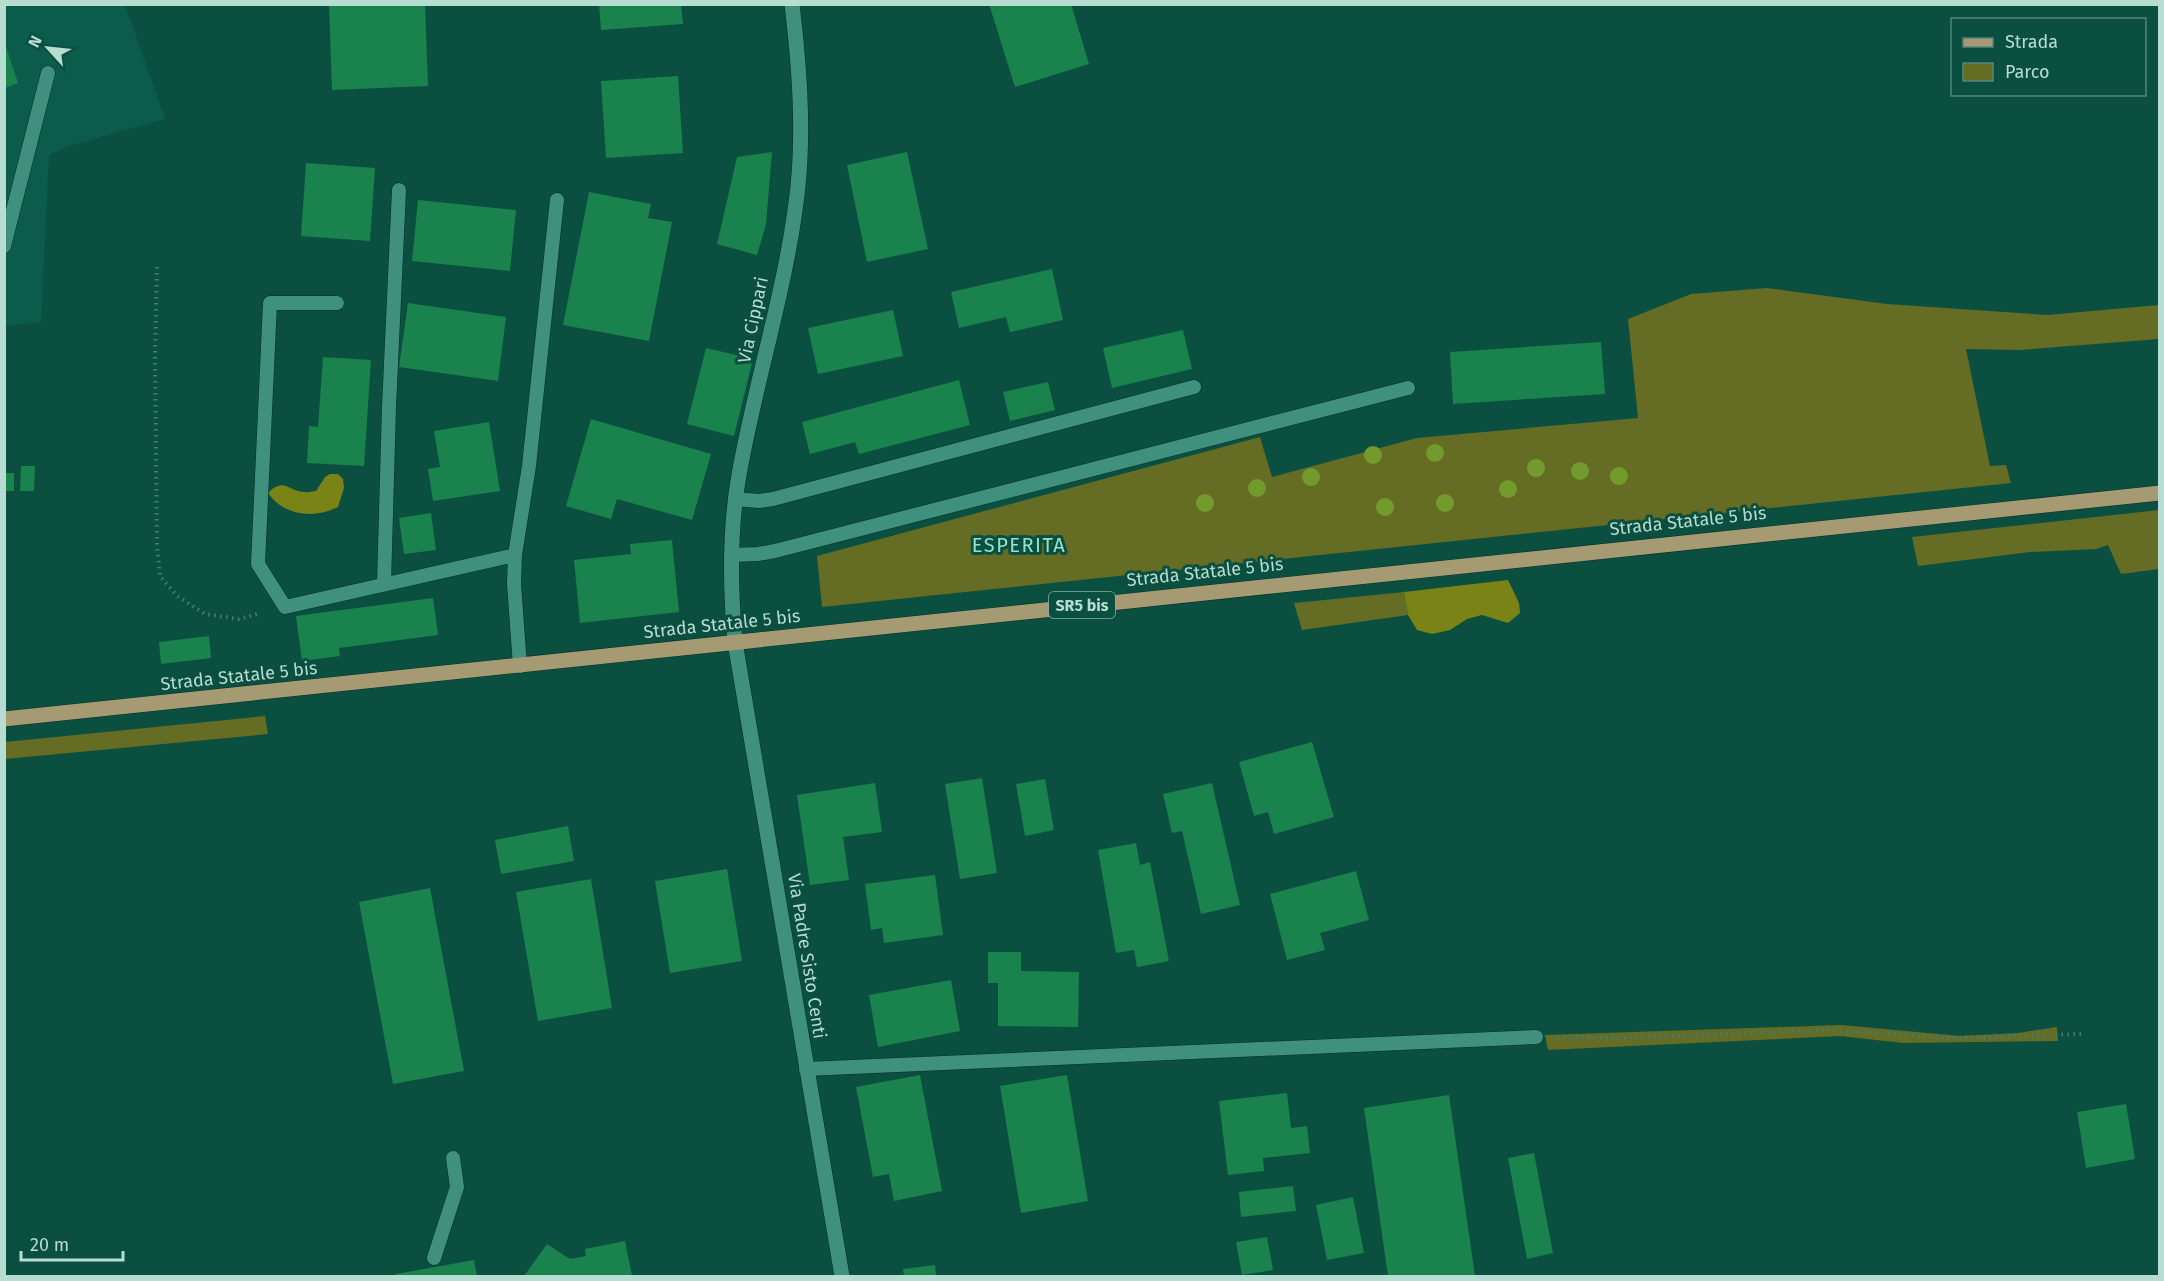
<svg xmlns="http://www.w3.org/2000/svg" width="2164" height="1281" font-family="'Fira Sans',sans-serif">
  <style>
    .built { fill: #0c5c4c }
    .green { fill: #656c23 }
    .forest { fill: #7a8316 }
    .building { fill: #1a824c }
    .lines { fill: none; stroke-linecap: round; stroke-linejoin: round }
    .service-casing { stroke: #033228; stroke-width: 15 }
    .minor-casing { stroke: #033228; stroke-width: 16 }
    .primary-casing { stroke: #033228; stroke-width: 16 }
    .path { stroke: #447e71; stroke-width: 4; stroke-dasharray: 1.5 4.5; stroke-linecap: butt }
    .service { stroke: #3f907c; stroke-width: 14 }
    .minor { stroke: #3f907c; stroke-width: 15 }
    .primary { stroke: #a69a73; stroke-width: 15 }
    .tree { fill: #739a2c }
    .labels { text-anchor: middle; dominant-baseline: central; stroke-width: 6; stroke-linejoin: round; paint-order: stroke }
    .shield { fill: #0b4f41; stroke: #83b2a6; stroke-width: 1.5 }
    .shield-label { font-size: 16px; font-weight: bold; fill: #b7dcd1 }
    .street-label { font-size: 18px; fill: #b7dcd1; stroke: #0b4f41 }
    .neighbourhood-label { font-size: 20px; letter-spacing: 1.5px; fill: #92e2cc; stroke: #0b4f41 }
  </style>
  <rect width="100%" height="100%" fill="#0b4f41"/>
  <path class="built" d="M4,5H125L165,119L65,147L49,155L41,322L5,326Z"/>
  <path class="green" d="M1767,288L1887,304L2047,315L2159,305V339L2020,350L1966,349L1990,466L2006,465L2011,483L822,607L817,556L1260,437L1272,477L1417,438L1638,418L1628,319L1691,294Z
    M2159,510V569L2121,574L2108,545L2096,549L2030,552L1918,566L1912,537Z
    M1404,592L1408,615L1302,630L1294,603Z
    M265,716L268,734L5,759V742Z
    M1841,1025L1960,1036L2018,1033L2057,1027L2058,1041L1903,1043L1840,1036L1548,1050L1545,1035Z"/>
  <path class="forest" d="M330,474H338L343,479L344,488L338,507C314,519 284,516 268,493C284,476 289,492 305,492C309,493 312,491 316,491L325,477Z
    M1508,580L1519,603L1520,613L1508,623L1482,615L1467,619L1450,630L1432,634L1417,630L1408,615L1404,592Z"/>
  <path class="building" d="M329,4H425L428,86L332,90Z
    M599,4H681L683,24L601,30Z
    M989,4H1071L1089,64L1015,87Z
    M5,44L18,83L5,88Z
    M678,76L683,153L606,158L601,81Z
    M772,152L766,224L757,255L717,244L737,157Z
    M907,152L928,249L867,262L847,165Z
    M306,163L375,168L370,241L301,236Z
    M589,192L651,204L648,218L672,222L649,341L563,325Z
    M418,200L516,210L510,271L412,261Z
    M1052,269L1063,320L1010,332L1006,317L959,328L951,292Z
    M408,303L506,317L498,381L399,367Z
    M893,310L903,356L818,374L808,328Z
    M1183,330L1192,369L1112,388L1103,348Z
    M1601,342L1605,394L1453,404L1450,352Z
    M706,348L753,359L734,436L687,424Z
    M323,357L371,360L364,466L307,463L309,426L318,427Z
    M959,380L970,425L859,454L855,442L810,454L802,422Z
    M1048,382L1055,410L1010,421L1003,392Z
    M591,419L711,454L692,520L617,499L611,519L566,506Z
    M489,422L500,491L433,501L428,469L440,467L434,431Z
    M21,466H35L34,491H20Z
    M4,473H14V491H4Z
    M431,513L436,550L404,554L399,518Z
    M672,540L679,612L580,623L574,560L631,554L630,544Z
    M433,598L438,635L339,648L340,656L302,661L296,616Z
    M209,636L211,658L161,664L159,642Z
    M1312,742L1334,817L1274,834L1268,812L1254,816L1239,762Z
    M982,778L997,873L960,879L945,784Z
    M1045,779L1054,830L1025,836L1016,784Z
    M875,783L882,832L843,837L849,880L810,885L797,795Z
    M1212,783L1240,905L1201,914L1182,831L1172,833L1163,794Z
    M568,826L574,861L501,874L495,840Z
    M1136,843L1140,865L1150,862L1169,961L1137,967L1134,950L1116,953L1098,850Z
    M727,869L742,961L670,973L655,881Z
    M1356,871L1369,920L1320,933L1325,950L1287,960L1270,894Z
    M935,875L943,935L884,943L882,928L871,930L865,884Z
    M591,879L612,1008L538,1021L516,892Z
    M430,888L464,1071L393,1084L359,902Z
    M988,952H1021V971L1079,972L1078,1027L998,1026V983H988Z
    M951,980L960,1031L878,1047L869,995Z
    M920,1075L942,1191L894,1201L889,1174L873,1177L856,1087Z
    M1067,1075L1088,1201L1021,1213L1000,1086Z
    M1287,1093L1291,1128L1307,1126L1310,1153L1263,1158L1264,1171L1228,1175L1219,1101Z
    M1449,1095L1475,1276H1388L1364,1108Z
    M2126,1104L2135,1159L2086,1168L2077,1112Z
    M1534,1153L1553,1253L1527,1259L1508,1158Z
    M1293,1186L1296,1211L1241,1217L1239,1192Z
    M1353,1197L1364,1253L1327,1260L1316,1205Z
    M1267,1237L1273,1270L1242,1275L1236,1242Z
    M625,1241L632,1276H524L547,1244L570,1259L586,1256L585,1249Z
    M474,1260L477,1276H397L396,1274Z
    M935,1265L936,1276H904L903,1269Z"/>
  <g class="lines">
    <defs>
      <path id="service" d="M4,246L48,73
        M337,303H270L258,564L285,607L515,555
        M735,499L759,501L773,499L1194,387
        M731,555L758,554L775,551L1408,388
        M384,584L389,407L399,190
        M520,666L514,584L515,555L529,466L557,200
        M806,1069L1536,1037
        M434,1258L457,1187L453,1158"/>
      <path id="minor" d="M792,4C799,64 804,126 798,186C788,283 756,378 739,475C729,531 730,586 735,642L842,1276"/>
      <path id="primary" d="M4,719C723,646 1441,566 2160,493"/>
    </defs>
    <use href="#service" class="service-casing"/>
    <use href="#minor" class="minor-casing"/>
    <use href="#primary" class="primary-casing"/>
    <path class="path" d="M157,267L155,357L157,546L160,576L177,596L205,614L239,619L261,613
      M1558,1037L1618,1038L1824,1030L1951,1038L2082,1034"/>
    <use href="#service" class="service"/>
    <use href="#minor" class="minor"/>
    <use href="#primary" class="primary"/>
  </g>
  <g class="tree">
    <circle cx="1435" cy="453" r="9"/>
    <circle cx="1373" cy="455" r="9"/>
    <circle cx="1536" cy="468" r="9"/>
    <circle cx="1580" cy="471" r="9"/>
    <circle cx="1619" cy="476" r="9"/>
    <circle cx="1311" cy="477" r="9"/>
    <circle cx="1257" cy="488" r="9"/>
    <circle cx="1508" cy="489" r="9"/>
    <circle cx="1205" cy="503" r="9"/>
    <circle cx="1445" cy="503" r="9"/>
    <circle cx="1385" cy="507" r="9"/>
  </g>
  <g class="labels">
    <rect class="shield" x="1049" y="592" width="66" height="26" rx="4.5"/>
    <g class="shield-label">
      <text x="1082" y="605">SR5 bis</text>
    </g>
    <g class="street-label">
      <text transform="translate(753 320) rotate(-78)">Via Cippari</text>
      <text transform="translate(1688 521) rotate(-6)">Strada Statale 5 bis</text>
      <text transform="translate(1205 572) rotate(-6)">Strada Statale 5 bis</text>
      <text transform="translate(722 624) rotate(-6)">Strada Statale 5 bis</text>
      <text transform="translate(239 676) rotate(-6)">Strada Statale 5 bis</text>
      <text transform="translate(807 956) rotate(81)">Via Padre Sisto Centi</text>
    </g>
    <g class="neighbourhood-label">
      <text x="1019" y="545">ESPERITA</text>
    </g>
  </g>
  <rect width="2164" height="1281" fill="none" stroke="#b7dcd1" stroke-width="12"/>
  <rect x="1951" y="18" width="195" height="78" fill="#0b4f41" stroke="#50877b" stroke-width="1.5"/>
  <rect x="1963" y="38" width="30" height="9" fill="#a69a73" stroke="#50877b" stroke-width="1.5"/>
  <text x="2005" y="48" font-size="18" fill="#b7dcd1">Strada</text>
  <rect x="1963" y="63" width="30" height="18" fill="#656c23" stroke="#50877b" stroke-width="1.5"/>
  <text x="2005" y="78" font-size="18" fill="#b7dcd1">Parco</text>
  <g transform="translate(48 48) rotate(297)" stroke="#0b4f41" stroke-width="4.5" paint-order="stroke">
  <path d="M0-4.5L10 22L0 15L-10 22Z" fill="#b7dcd1"/>
  <text y="-9" font-size="16" font-weight="bold" text-anchor="middle" fill="#b7dcd1">N</text>
  </g>
  <path d="M21 1251v9h102v-9" fill="none" stroke="#b7dcd1" stroke-width="3"/>
  <text x="30" y="1251" font-size="18" fill="#b7dcd1" stroke="#0b4f41" stroke-width="4.5" paint-order="stroke">20 m</text>
</svg>
